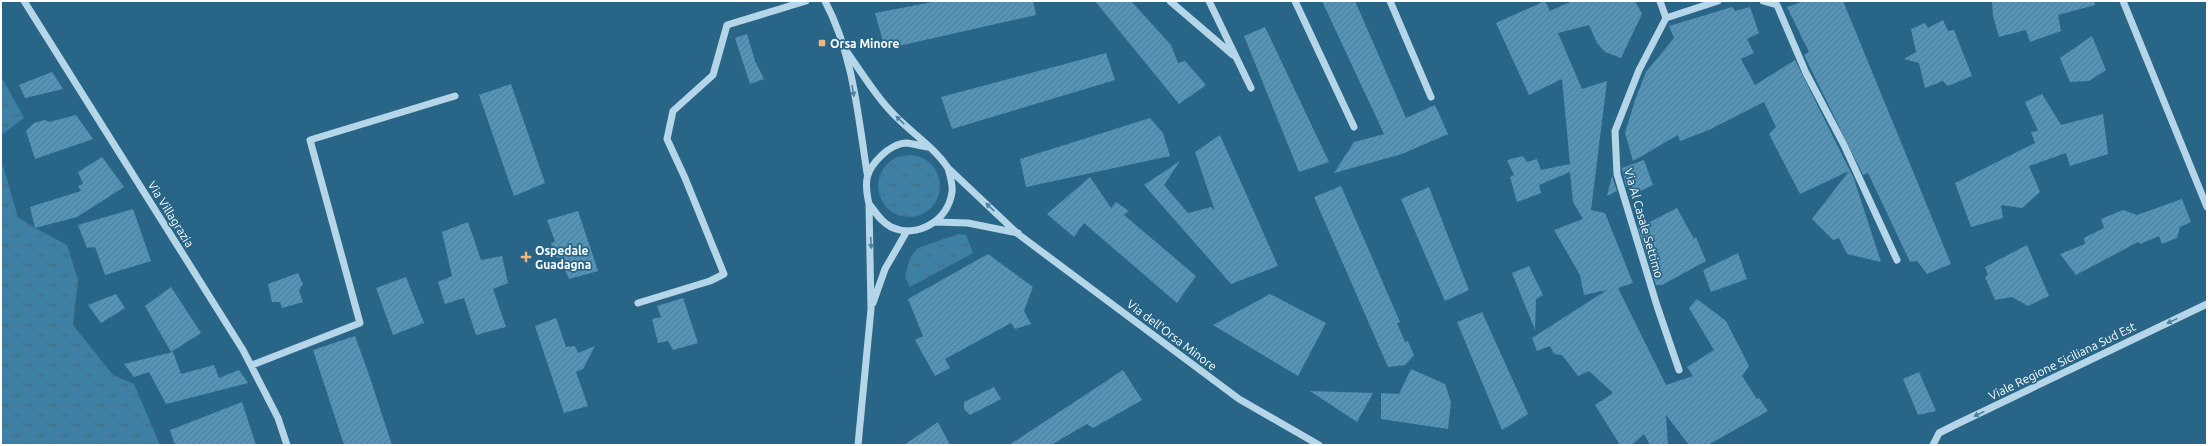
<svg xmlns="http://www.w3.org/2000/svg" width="2208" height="446" font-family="Ubuntu,sans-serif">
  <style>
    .grass { fill: url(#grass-tufts) }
    .building { fill: url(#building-hatch) }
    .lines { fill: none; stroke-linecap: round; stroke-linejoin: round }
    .minor { stroke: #b5d6e8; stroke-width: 7 }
    .oneway { fill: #4b819f }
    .poi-dot { fill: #f0b77b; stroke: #286587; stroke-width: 1.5 }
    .labels { text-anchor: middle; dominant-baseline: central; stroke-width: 3.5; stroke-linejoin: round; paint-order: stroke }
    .poi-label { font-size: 12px; font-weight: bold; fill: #fff; stroke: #286587; text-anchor: start }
    .street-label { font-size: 12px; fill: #fff; stroke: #286587 }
  </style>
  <defs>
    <pattern id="grass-tufts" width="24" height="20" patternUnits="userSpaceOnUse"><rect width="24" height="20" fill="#3d80a4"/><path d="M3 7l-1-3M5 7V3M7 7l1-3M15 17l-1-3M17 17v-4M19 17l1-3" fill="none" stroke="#44697c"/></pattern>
    <pattern id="building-hatch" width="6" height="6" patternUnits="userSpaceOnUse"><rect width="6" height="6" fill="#5993b3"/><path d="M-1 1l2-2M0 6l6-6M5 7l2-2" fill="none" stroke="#547a8f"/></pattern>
  </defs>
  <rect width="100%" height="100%" fill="#286587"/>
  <path class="grass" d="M1,76L24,118L1,135Z
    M878 186a31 31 0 1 1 62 0a31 31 0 1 1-62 0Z
    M1,159L18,217L35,228L67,245L78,280L73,325L113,375L134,384L160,445H1Z
    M958,234L966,235L973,253L910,287L905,277L910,258L918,248Z"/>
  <path class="building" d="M938,1H1033L1036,15L885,49L875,13Z
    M1095,1H1131L1171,45L1178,63L1185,61L1206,85L1179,104Z
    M1322,1H1355L1406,118L1435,105L1448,134L1402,154L1334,173L1354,142L1384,134Z
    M1545,1L1550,11L1572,1H1635L1642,14L1621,58L1605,52L1597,43L1589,25L1558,33L1582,89L1607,81L1591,210L1605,213L1633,283L1618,288L1666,385L1693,376L1687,367L1714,350L1689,308L1697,299L1726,321L1749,366L1742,376L1757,399L1759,398L1768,411L1708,445H1689L1666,415L1668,445H1650L1644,434L1632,445H1620L1595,405L1613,393L1589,371L1578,376L1562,355L1554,354L1550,346L1537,351L1532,338L1607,290L1584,295L1580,275L1554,230L1583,219L1573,202L1570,172L1539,185L1541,193L1517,202L1510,177L1514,175L1507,160L1523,156L1527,162L1537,159L1541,170L1570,164L1562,79L1529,95L1496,23Z
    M1804,1H1843L1951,264L1927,274L1917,261L1910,262L1868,173L1863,175L1804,55L1809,52L1787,7Z
    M1992,1H2094L2095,5L2058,15L2061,31L2030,42L2026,30L1999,37L1993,16Z
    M1732,7L1735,11L1750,7L1759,33L1747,39L1754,53L1741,59L1755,85L1795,60L1854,179L1881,262L1847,254L1839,238L1833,240L1812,219L1849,171L1800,194L1769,134L1776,127L1764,102L1709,130L1680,141L1678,135L1633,161L1625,133L1635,100L1646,72L1674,38L1669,26Z
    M1943,20L1948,31L1954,30L1972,76L1948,86L1943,81L1925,88L1919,63L1904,59L1916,52L1911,29L1925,23L1928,28Z
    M1265,27L1329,162L1299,172L1244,36Z
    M747,34L755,61L764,79L750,84L735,38Z
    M2092,36L2106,70L2089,81L2070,82L2060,58Z
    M1106,53L1115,80L952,129L941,97Z
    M52,72L63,89L25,98L19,85Z
    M511,84L545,183L514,196L479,95Z
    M2042,94L2061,125L2103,114L2108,154L2070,166L2066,153L2029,166L2040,192L2022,208L2001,205L2003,218L1971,227L1955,183L2035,143L2031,132L2038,131L2025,102Z
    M76,115L93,139L35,159L26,131L34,123L45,120L49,122Z
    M1150,118L1163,133L1170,156L1026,187L1020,159Z
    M1220,135L1278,266L1231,284L1144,185L1180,161L1164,185L1188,213L1211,207L1215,211L1195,152Z
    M102,157L124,187L77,217L35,228L30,207L81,191L78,186L83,184L78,172Z
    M1644,160L1653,185L1634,194L1631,184L1626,187L1622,168Z
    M1612,176L1617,191L1607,196Z
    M1090,177L1111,208L1116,202L1129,211L1124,215L1196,276L1177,303L1084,223L1074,237L1047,214Z
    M1341,186L1400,322L1397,323L1405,342L1408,341L1414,355L1405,365L1388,367L1314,197Z
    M1429,187L1469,290L1445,301L1401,199Z
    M2182,199L2191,222L2180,227L2177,238L2162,244L2159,236L2140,244L2138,242L2076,275L2060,254L2085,244L2084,238L2104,228L2101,219L2123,210L2137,215Z
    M1677,208L1694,239L1696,237L1706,261L1662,285H1656L1638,228Z
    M133,209L151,261L105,275L95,247L87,248L78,225Z
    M578,211L598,271L569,279L560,258L556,257L551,244L555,241L547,220Z
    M468,222L481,260L502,256L508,283L493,289L506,327L476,335L464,298L445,304L438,282L452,276L442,232Z
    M2027,245L2049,296L2028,306L2012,297L1995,300L1985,277L1988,275L1985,267Z
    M1738,253L1747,279L1711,292L1703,270Z
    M988,254L1033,287L1024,311L1031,324L1015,329L1011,323L945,359L950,368L935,376L915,340L923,336L908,299Z
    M1529,266L1543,295L1536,299L1535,330L1512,273Z
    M298,273L303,284L299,291L303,302L282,308L280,302H272L268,284Z
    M406,277L424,323L393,335L376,288Z
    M171,287L201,333L171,352L145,306Z
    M116,294L125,308L101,323L88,305Z
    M1270,294L1326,323L1298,376L1213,325Z
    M683,298L698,343L673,350L668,341L658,343L652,319L661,317L657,306Z
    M1482,312L1528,414L1502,430L1457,322Z
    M556,318L566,347L575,346L578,353L595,346L583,369L576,372L588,406L564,413L535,326Z
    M355,336L368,372L392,445H344L313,350Z
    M173,352L181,374L214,365L219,378L239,370L248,383L166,404L149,372L134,377L124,364Z
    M1411,369L1445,384L1451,402L1448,429L1381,419V393L1399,394Z
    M1123,370L1142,400L1093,428L1087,424L1051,445H1009Z
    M1919,372L1936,411L1918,415L1903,379Z
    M994,387L1001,399L970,415L964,409V402Z
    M1310,391L1373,393L1357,422Z
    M242,402L256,445H175L170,430Z
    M938,422L950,445H904Z"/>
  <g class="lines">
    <path class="minor" d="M24,1L243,350L278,418L287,445
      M825,1C853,54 858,115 867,173
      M1170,1L1233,55
      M1209,1L1251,88
      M1295,1L1354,127
      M1390,1L1431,97
      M1660,1L1666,18
      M1763,1L1777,5L1806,73L1844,145L1897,260
      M2123,1L2207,207
      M847,52C860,70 872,90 887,107C905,129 932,144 948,168L1018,234L1239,399L1319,445
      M870,205C876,213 881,222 891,227C917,239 948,221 952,192C953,185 950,175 948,168
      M935,222L968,223L1018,233
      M638,303L710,281L724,274L685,178L667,139L673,111L713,75L727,25L806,1
      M873,303L885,269L907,231
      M252,365L360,323L310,140L455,96
      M1679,370L1657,306L1617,174L1615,131L1639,70L1666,18L1718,1
      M858,445L871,309L869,204C864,182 865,171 882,155C888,149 898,143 907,143C914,144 921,146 928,147
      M1933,445L1939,433L1959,423L2207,304"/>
  </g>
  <defs><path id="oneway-solid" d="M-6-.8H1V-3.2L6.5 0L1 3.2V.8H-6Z"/></defs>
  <g class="oneway">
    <use href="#oneway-solid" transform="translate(853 91) rotate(80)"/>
    <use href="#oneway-solid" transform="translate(900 120) rotate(-136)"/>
    <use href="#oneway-solid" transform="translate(990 207) rotate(-137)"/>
    <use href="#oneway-solid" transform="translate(871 243) rotate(88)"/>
    <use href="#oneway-solid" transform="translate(2172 321) rotate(154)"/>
    <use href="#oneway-solid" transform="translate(1979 414) rotate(154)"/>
  </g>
  <g class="poi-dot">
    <rect x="818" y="39" width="8" height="8" rx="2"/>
    <path d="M524 251h4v4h4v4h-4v4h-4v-4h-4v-4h4z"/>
  </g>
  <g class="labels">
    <g class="poi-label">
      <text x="830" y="43">Orsa Minore</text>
      <text x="535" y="250">Ospedale<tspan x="535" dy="14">Guadagna</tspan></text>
    </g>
    <g class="street-label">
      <text transform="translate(171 214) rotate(58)">Via Villagrazia</text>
      <text transform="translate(1644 223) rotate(74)">Via Al Casale Settimo</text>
      <text transform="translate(1172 335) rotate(37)">Via dell'Orsa Minore</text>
      <text transform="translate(2062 361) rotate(-26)">Viale Regione Siciliana Sud Est</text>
    </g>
  </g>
  <rect width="2208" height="446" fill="none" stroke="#ffffff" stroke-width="4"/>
</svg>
